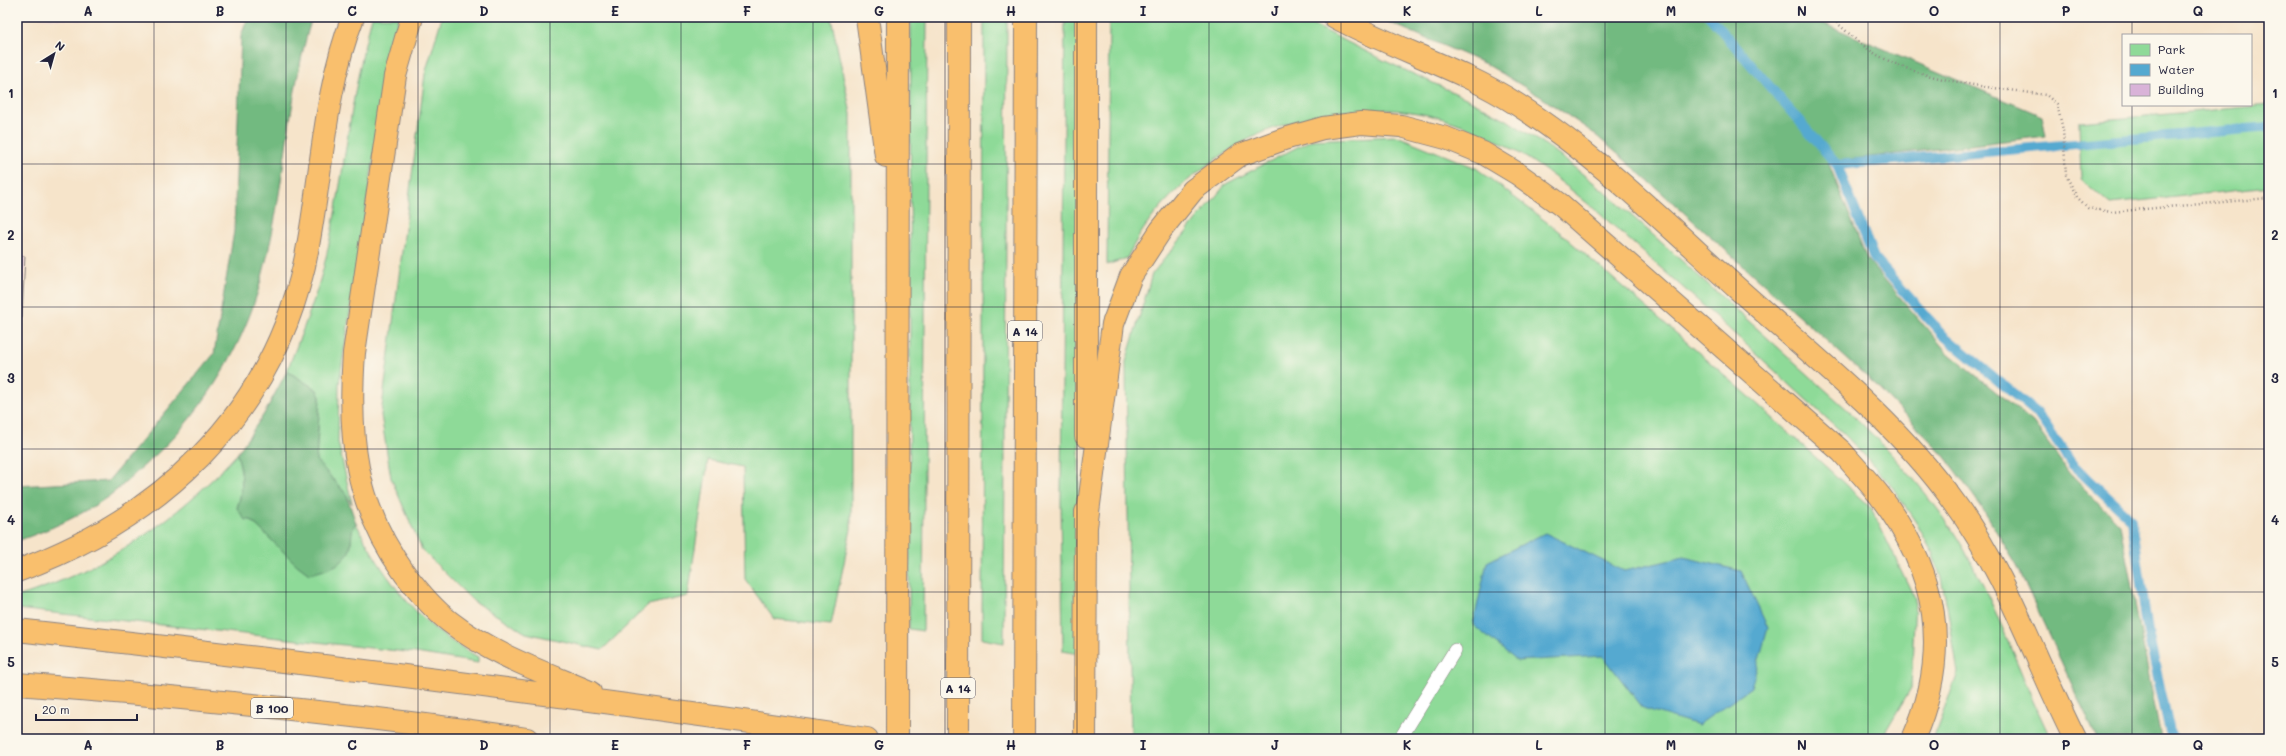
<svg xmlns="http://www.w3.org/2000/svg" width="2286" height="756" font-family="Mali,sans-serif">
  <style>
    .green { fill: #8eda98; stroke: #587e6a }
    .forest { fill: #72ba80; stroke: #4a6e5e }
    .water { fill: #54a9d0; stroke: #3b6686 }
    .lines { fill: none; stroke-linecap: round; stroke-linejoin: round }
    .stream { stroke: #54a9d0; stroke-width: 10 }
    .building { fill: #d9b3d8 }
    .lane-casing { stroke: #8c8382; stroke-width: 14 }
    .highway-casing { stroke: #8c8382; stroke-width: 24 }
    .path { stroke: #8c8382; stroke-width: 2.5; stroke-dasharray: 1 3; stroke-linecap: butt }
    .lane { stroke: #fff; stroke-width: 13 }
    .highway { stroke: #f9bf6d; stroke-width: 22 }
    .grid { fill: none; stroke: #22223b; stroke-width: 1; stroke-opacity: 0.55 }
    .labels { text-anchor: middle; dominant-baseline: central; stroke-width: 3; stroke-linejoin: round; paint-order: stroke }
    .shield { fill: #fbf7ec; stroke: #636270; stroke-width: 1 }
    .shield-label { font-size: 12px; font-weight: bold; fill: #22223b }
    .neatline { fill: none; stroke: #22223b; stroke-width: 1.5 }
    .grid-label { font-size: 13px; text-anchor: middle; font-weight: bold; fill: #22223b }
  </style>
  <rect width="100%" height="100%" fill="#fbf7ec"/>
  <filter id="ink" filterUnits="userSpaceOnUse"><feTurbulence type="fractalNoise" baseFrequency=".025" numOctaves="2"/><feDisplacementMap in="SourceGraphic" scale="8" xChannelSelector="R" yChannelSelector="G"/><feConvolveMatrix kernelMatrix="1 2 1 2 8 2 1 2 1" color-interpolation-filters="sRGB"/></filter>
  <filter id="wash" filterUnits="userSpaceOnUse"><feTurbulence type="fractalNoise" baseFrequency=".012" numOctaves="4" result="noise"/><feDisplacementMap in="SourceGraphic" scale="16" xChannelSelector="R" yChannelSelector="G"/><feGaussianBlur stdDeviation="0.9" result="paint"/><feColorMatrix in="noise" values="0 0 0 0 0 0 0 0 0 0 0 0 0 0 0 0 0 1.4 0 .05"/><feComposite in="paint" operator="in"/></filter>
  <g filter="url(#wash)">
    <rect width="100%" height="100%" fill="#f6e4ca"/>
    <path class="green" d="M372,17H399L389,58L339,384L338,442L352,504L346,494L316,461L320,397L317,390L287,371C302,332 318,294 327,253C345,175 350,94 372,17Z
      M442,17H831L851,114V529L831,625L774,619L745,579L743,467L708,460L688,596L648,605L602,650L526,633L473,601L422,550L391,478L381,415L425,74Z
      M911,17H927L923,631L909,629Z
      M984,17H1007L1004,643L982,639Z
      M1065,17H1079V654L1063,651L1061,501Z
      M1109,17H1298L1383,60L1468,99L1507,120L1547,146L1603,190L1851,413C1886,448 1921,484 1949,525C1993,591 2016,668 2051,739H1933L1958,673L1947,606L1941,578L1933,554L1917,524L1893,488L1867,458L1844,434C1783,379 1724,323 1662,269C1566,184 1475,90 1334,113C1304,118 1276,125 1249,139C1199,166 1152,205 1127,258L1107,265Z
      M2269,105V187L2110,204L2081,179L2079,122Z
      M1397,136L1476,168L1557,230L1743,391L1871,508L1915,599L1911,688L1881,739H1131L1126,362L1152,274L1226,184L1311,140Z
      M237,454C243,474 244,488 237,508L280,547L297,565L351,545V529L356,523C377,565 403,603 439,632C451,642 465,649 478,657V663L416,653L17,609V597C105,569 175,522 237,454Z"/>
    <path class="forest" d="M248,17H312C285,106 285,202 258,291C238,357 199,417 148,462C135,473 123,486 109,496C81,516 49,530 17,541V486L108,481L214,354L234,231L241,36Z
      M1377,17H1816L1818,21L2042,116L2046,136L1828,162L1867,259L1947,352L2033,422L2069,473L2120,525L2161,739H2097L2017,566L1981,506L1942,453L1876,385L1633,167L1592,132L1541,97L1488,65Z
      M287,371L317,390L320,397L316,460L346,494L356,523C351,530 352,534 351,543C350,564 327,570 309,574L297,565L251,520H245L237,508C244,488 243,474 237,454L264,414Z"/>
    <path class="water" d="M1545,533L1624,571L1684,557L1741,571L1768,628L1751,688L1698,725L1643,708L1603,656L1517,661L1473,625L1487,562Z"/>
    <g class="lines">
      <path class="stream" d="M1710,17L1837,165L2269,127
        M1837,165L1874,258L1943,335L2037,413L2072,464L2132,520L2148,633L2170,732L2175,739"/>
    </g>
    <g id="blocks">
      <path class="building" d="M37,17H89V21Z
        M17,256H25L22,318H17Z"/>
    </g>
  </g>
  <g filter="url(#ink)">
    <use href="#blocks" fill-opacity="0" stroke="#8c8382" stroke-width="1"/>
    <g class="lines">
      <defs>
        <path id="lane" d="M1400,739L1455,650"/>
        <path id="highway" d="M412,17L395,76L354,353C348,436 354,504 405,574C418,591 433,609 450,622C491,654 543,672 590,692
          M867,17L886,156
          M1335,17C1394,49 1461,68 1518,105C1598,156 1667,225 1738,289C1813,356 1895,420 1954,502C2007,574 2035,660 2075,739
          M1086,436V17
          M1086,527L1113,324L1131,276L1161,230L1193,190L1240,155L1284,139L1323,128L1361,123L1401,126L1446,138L1483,153L1518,174L1561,205L1842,452C1855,467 1868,481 1880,496C1938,572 1952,651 1913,739
          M17,571C160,519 269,417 304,266C322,184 322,96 353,17
          M17,630C301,662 585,697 867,739
          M17,684C187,697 358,714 527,739
          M897,739L898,17
          M958,739L959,17
          M1024,739L1026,17
          M1085,739L1086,512"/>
      </defs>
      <use href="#lane" class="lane-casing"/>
      <use href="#highway" class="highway-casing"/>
      <path class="path" d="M1831,17C1846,31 1862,47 1881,57C1931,83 1990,87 2046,95L2057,104L2063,130L2066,175L2077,197L2088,208L2111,212L2269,198"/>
      <use href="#lane" class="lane"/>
      <use href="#highway" class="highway"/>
    </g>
  </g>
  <path class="grid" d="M154,17V739M286,17V739M418,17V739M550,17V739M681,17V739M813,17V739M945,17V739M1077,17V739M1209,17V739M1341,17V739M1473,17V739M1605,17V739M1736,17V739M1868,17V739M2000,17V739M2132,17V35M2132,105V739M17,164H2269M17,307H2269M17,449H2269M17,592H2269"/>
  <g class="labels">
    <g class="shield">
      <rect x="1008" y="321" width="34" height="20" rx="3"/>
      <rect x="941" y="678" width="34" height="20" rx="3"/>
      <rect x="251" y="698" width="42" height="20" rx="3"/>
    </g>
    <g class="shield-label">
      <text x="1025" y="331">A 14</text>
      <text x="958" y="688">A 14</text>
      <text x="272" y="708">B 100</text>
    </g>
  </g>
  <rect width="2286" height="756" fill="none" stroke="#fbf7ec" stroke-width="44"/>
  <rect x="2122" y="34" width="130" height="72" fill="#fbf7ec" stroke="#a4a2a5"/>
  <rect x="2130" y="44" width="20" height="12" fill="#8eda98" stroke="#a4a2a5"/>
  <text x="2158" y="54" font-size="12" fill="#22223b">Park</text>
  <rect x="2130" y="64" width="20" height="12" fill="#54a9d0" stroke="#a4a2a5"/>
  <text x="2158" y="74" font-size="12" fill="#22223b">Water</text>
  <rect x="2130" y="84" width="20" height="12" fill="#d9b3d8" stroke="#a4a2a5"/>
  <text x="2158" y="94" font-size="12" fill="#22223b">Building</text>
  <g transform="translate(54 54) rotate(37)" stroke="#fbf7ec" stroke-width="3" paint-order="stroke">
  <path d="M0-3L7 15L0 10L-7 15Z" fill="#22223b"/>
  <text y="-6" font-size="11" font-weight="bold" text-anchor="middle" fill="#22223b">N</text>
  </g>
  <path d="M36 714v6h101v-6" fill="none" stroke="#22223b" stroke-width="2"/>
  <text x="42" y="714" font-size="12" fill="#22223b" stroke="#fbf7ec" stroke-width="3" paint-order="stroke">20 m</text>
  <rect x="22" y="22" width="2242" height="712" class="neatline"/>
  <g class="grid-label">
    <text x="88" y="16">A</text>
    <text x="220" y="16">B</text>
    <text x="352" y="16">C</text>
    <text x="484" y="16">D</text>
    <text x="615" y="16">E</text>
    <text x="747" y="16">F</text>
    <text x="879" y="16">G</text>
    <text x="1011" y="16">H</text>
    <text x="1143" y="16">I</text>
    <text x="1275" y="16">J</text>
    <text x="1407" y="16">K</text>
    <text x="1539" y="16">L</text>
    <text x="1671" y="16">M</text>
    <text x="1802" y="16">N</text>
    <text x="1934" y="16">O</text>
    <text x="2066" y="16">P</text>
    <text x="2198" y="16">Q</text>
    <text x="11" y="98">1</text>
    <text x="2275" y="98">1</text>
    <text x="11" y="240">2</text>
    <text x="2275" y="240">2</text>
    <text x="11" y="383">3</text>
    <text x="2275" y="383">3</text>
    <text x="11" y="525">4</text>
    <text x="2275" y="525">4</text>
    <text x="11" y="667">5</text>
    <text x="2275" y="667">5</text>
    <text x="88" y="750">A</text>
    <text x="220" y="750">B</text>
    <text x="352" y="750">C</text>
    <text x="484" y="750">D</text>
    <text x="615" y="750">E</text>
    <text x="747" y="750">F</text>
    <text x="879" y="750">G</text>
    <text x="1011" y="750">H</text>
    <text x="1143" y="750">I</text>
    <text x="1275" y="750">J</text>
    <text x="1407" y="750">K</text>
    <text x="1539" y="750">L</text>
    <text x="1671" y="750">M</text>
    <text x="1802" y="750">N</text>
    <text x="1934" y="750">O</text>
    <text x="2066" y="750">P</text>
    <text x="2198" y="750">Q</text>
  </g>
</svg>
